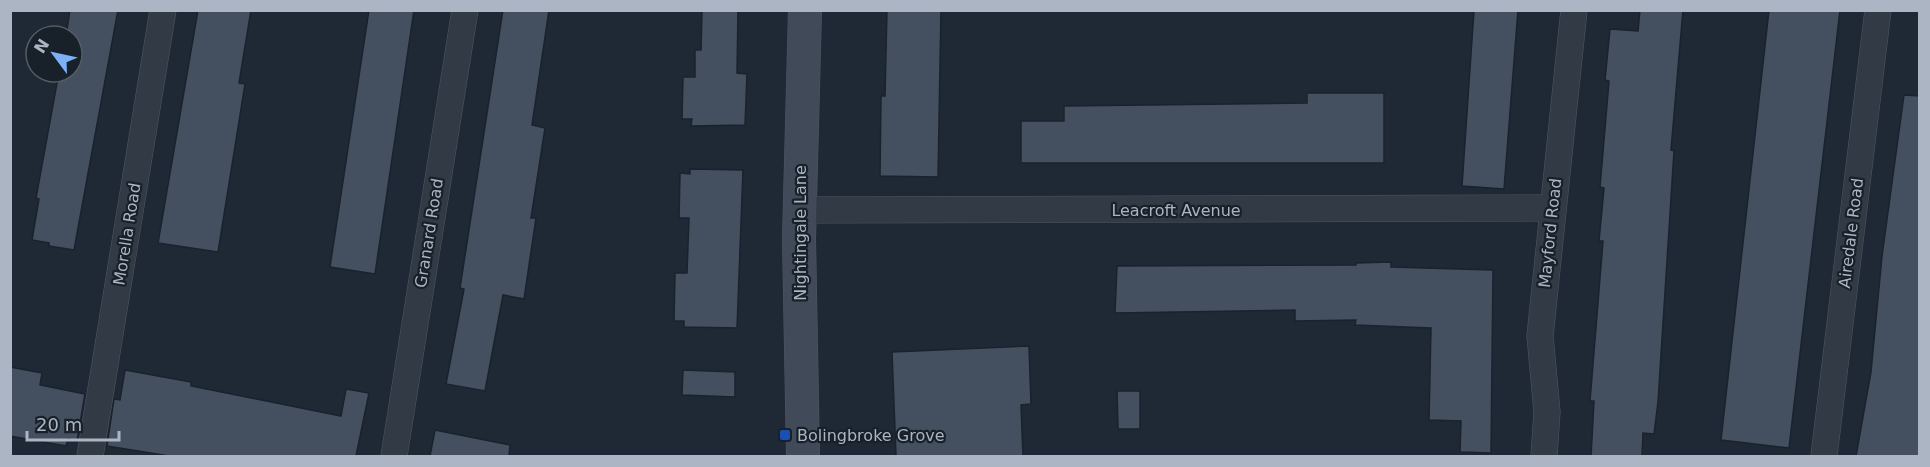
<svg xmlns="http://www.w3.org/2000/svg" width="1930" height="467" font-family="'DejaVu Sans',sans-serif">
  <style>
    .building { fill: #44505f; stroke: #1a222c; stroke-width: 1.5 }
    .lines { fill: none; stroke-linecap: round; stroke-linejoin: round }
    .minor-casing { stroke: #4f5864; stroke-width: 27 }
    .secondary-casing { stroke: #4f5864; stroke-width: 34 }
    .minor { stroke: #323a45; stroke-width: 26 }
    .secondary { stroke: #404a58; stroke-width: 33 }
    .transit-dot { fill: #1a4fb4; stroke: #182029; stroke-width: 2 }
    .labels { text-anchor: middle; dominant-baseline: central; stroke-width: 4.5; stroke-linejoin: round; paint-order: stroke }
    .street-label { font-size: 16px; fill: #abb5c3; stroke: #182029 }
    .poi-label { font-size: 16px; fill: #abb5c3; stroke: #182029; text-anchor: start }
  </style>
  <rect width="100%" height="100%" fill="#1f2935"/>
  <path class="building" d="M70,10H118L74,250L49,246V243L32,240L39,199L36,198L59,72H72V36H66Z
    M198,10H251L239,83L245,84L218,252L158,243Z
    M369,10H414L375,274L330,267Z
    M503,10H549L532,125L545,128L531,218H536L524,299L503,295L485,391L446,384L464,289L460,288Z
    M702,10H738L737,73L747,74L745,125L691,126L692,119H682L683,77H695V50H701Z
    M887,10H941L938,177L880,176L881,96H885Z
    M1474,10H1518L1504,189L1462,186Z
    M1640,10H1683L1671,150L1674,151L1658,402L1654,434L1643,433L1642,456H1591L1594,401H1590L1603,241H1599L1604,188L1600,187L1609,81L1605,80L1610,29L1638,31Z
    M1769,10H1840L1789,448L1721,440Z
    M1307,93H1384V163H1021V121H1064V106L1307,103Z
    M1904,95L1920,96V456H1856L1871,372L1882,256Z
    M690,169L743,170L737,328L684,327V321H674L675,273H687L689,218H679L680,173L690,174Z
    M1391,262V267L1493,270L1491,453L1460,452L1461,421L1429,420L1431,328L1355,325L1356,320L1295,321V310L1115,313L1117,266L1356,265V263Z
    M1029,346L1031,404L1021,405L1023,456H896L892,352Z
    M10,367L42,373L40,385L85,394L77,441L68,439L66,446L10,436Z
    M125,370L191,382V386L341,416L346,389L369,393L356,456H169L107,446L114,399L120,400Z
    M683,370L735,372V397L682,395Z
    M1117,391H1140V429H1118Z
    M435,430L510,445L509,456H430Z"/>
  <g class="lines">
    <defs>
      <path id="minor" d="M800,210L1551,208
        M90,456L163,10
        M394,456L465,10
        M1544,456L1547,412L1540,336L1574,10
        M1824,456L1878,10"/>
      <path id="secondary" d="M803,456L799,239L805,10"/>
    </defs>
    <use href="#minor" class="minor-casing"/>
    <use href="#secondary" class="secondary-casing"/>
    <use href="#minor" class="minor"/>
    <use href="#secondary" class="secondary"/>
  </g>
  <rect class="transit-dot" x="779" y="429" width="12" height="12" rx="3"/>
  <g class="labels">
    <g class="street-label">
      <text x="1176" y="210">Leacroft Avenue</text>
      <text transform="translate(429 233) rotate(-81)">Granard Road</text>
      <text transform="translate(800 233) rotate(-90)">Nightingale Lane</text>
      <text transform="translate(1550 233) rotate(-84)">Mayford Road</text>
      <text transform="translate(1851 233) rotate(-83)">Airedale Road</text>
      <text transform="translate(127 234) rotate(-81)">Morella Road</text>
    </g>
    <g class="poi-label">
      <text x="797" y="435">Bolingbroke Grove</text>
    </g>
  </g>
  <rect width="1930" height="467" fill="none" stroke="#abb5c3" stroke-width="24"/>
  <g transform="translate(54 54) rotate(303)"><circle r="28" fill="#182029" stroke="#535c67" stroke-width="1.5"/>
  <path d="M0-4.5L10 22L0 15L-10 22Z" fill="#7cb0f7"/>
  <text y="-9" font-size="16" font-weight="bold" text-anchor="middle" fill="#abb5c3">N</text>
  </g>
  <path d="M27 431v9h92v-9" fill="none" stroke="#abb5c3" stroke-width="3"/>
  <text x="36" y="431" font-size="18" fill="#abb5c3" stroke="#182029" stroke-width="4.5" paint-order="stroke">20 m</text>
</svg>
